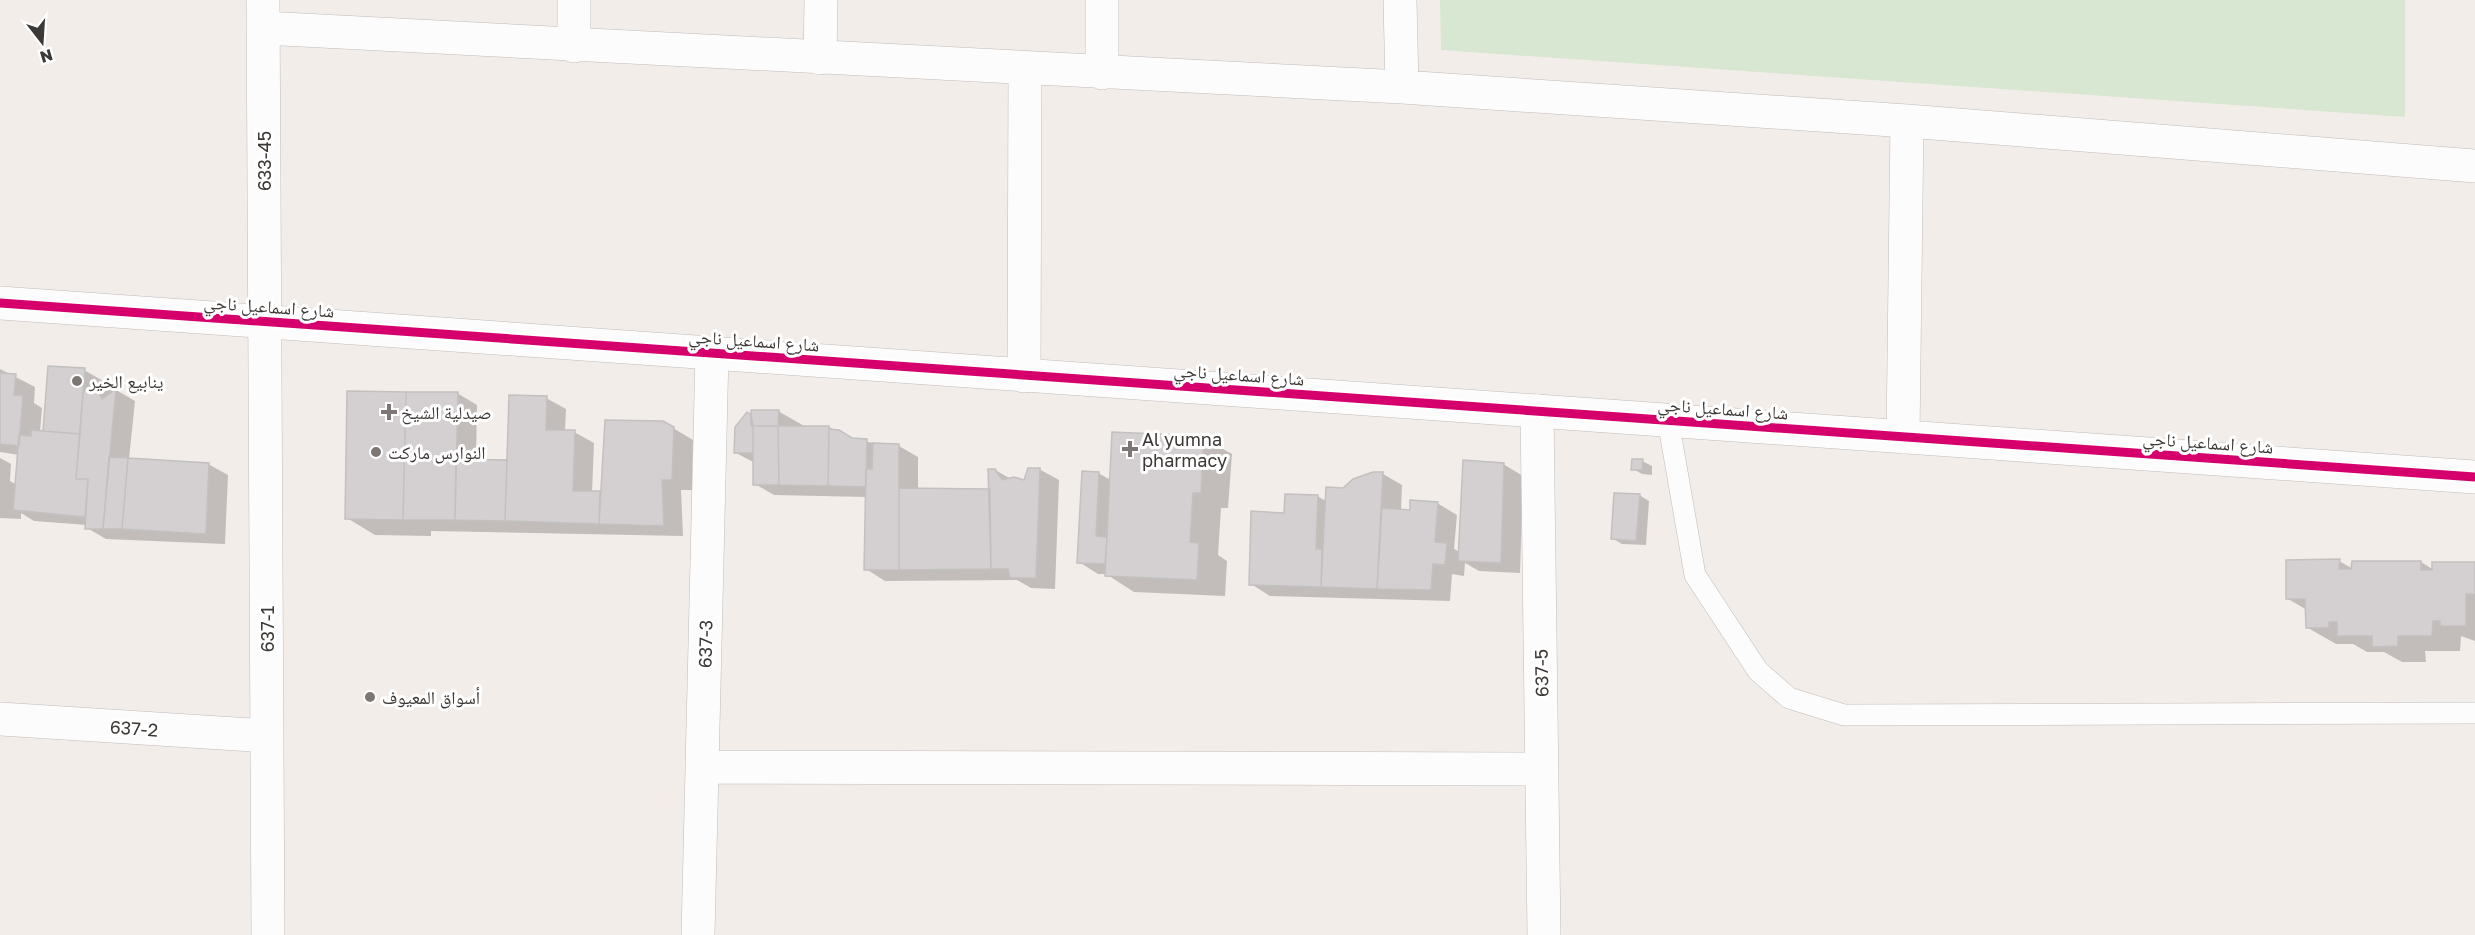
<svg xmlns="http://www.w3.org/2000/svg" width="2475" height="935" font-family="'Golos Text','Noto Naskh Arabic',sans-serif">
  <style>
    .green { fill: #d8e7d2 }
    .shadow { fill: #0003 }
    .building { fill: #d4d0d1; stroke: #c3c0c0; stroke-width: 1.5 }
    .lines { fill: none; stroke-linecap: round; stroke-linejoin: round }
    .lane-casing { stroke: #c0bcb9; stroke-width: 22 }
    .street-casing { stroke: #c0bcb9; stroke-width: 34 }
    .secondary-casing { stroke: #c0bcb9; stroke-width: 34 }
    .lane { stroke: #fdfcfc; stroke-width: 21 }
    .street { stroke: #fdfcfc; stroke-width: 33 }
    .secondary { stroke: #fdfcfc; stroke-width: 33 }
    .cycleway-casing { stroke: #fff; stroke-width: 13 }
    .cycleway { stroke: #d6006c; stroke-width: 9 }
    .poi-dot { fill: #7c7774; stroke: #fff; stroke-width: 2 }
    .labels { text-anchor: middle; dominant-baseline: central; stroke-width: 6; stroke-linejoin: round; paint-order: stroke }
    .street-label { font-size: 18px; fill: #3c3835; stroke: #fff }
    .poi-label { font-size: 18px; fill: #3c3835; stroke: #fff; text-anchor: start }
  </style>
  <rect width="100%" height="100%" fill="#f3ede9"/>
  <path class="green" d="M1440,0H2405V117L1441,50Z"/>
  <path class="shadow" d="M0,369L35,387L34,403L42,408L40,432H45L84,370L112,386V393L116,390L135,401L129,459L208,464L228,475L225,544L106,539L87,528V525L34,521L21,513V519L0,518V458L11,464L10,481L17,485L19,455L0,452Z
    M457,393L477,405L476,461L509,462L546,398L566,409L565,431L574,432L594,443L592,493H602L663,422L693,440L692,490H681L683,536L431,531V536L375,535L347,518Z
    M778,411L806,427H829L853,440L899,446L918,457V490L992,491L995,470L1011,479L1025,482L1039,469L1059,480L1055,589L1031,588L1017,580L885,581L866,569L867,497L774,495L755,484V463L736,453L752,417Z
    M1203,438L1232,454L1228,508H1221L1218,555L1227,561L1225,596L1134,592L1106,574H1098L1079,562L1098,473L1111,480Z
    M1642,461L1652,466V475L1642,474L1633,469Z
    M1503,464L1523,476L1520,573L1479,571L1465,563L1464,576L1452,574L1450,601L1270,596L1251,584L1286,514L1317,496L1326,501L1344,489L1383,474L1402,485L1401,511H1411L1437,503L1457,515L1454,549L1460,552Z
    M1639,495L1649,501L1646,545L1622,544L1612,538Z
    M2339,561L2353,569L2421,562L2434,570L2475,563V641L2461,636L2460,651H2425L2426,662H2402L2384,652H2367L2353,644H2336L2308,628L2307,610L2288,599Z"/>
  <path class="building" d="M48,366L85,368L80,434L43,431Z
    M0,373L16,374L14,395H23L19,446L0,444Z
    M87,389L98,390L102,399L116,389L103,529H85L88,479H76L83,392Z
    M347,391L406,392L403,520L345,519Z
    M406,392H458L455,520H403Z
    M509,395L547,396L546,430H575L573,491H600L599,524L505,521Z
    M751,410H779L778,426H751Z
    M747,412L751,415L753,426V453H734L735,427Z
    M605,420L663,421L674,427L672,480H662L664,526L599,524Z
    M753,426H778L779,485H753Z
    M778,426H829L828,486L779,485Z
    M829,429L839,430L852,438L867,439L866,487L828,486Z
    M31,430L80,434L76,479H88L85,517L13,510L19,435L31,436Z
    M1112,432L1204,436L1201,493H1193L1190,542L1199,543L1197,580L1105,576Z
    M873,443L899,444V570H864L866,469H872Z
    M109,457L128,458L122,529H103Z
    M128,458L209,463L206,534L122,529Z
    M456,459L507,460L505,521L455,520Z
    M1632,459H1643L1642,470H1631Z
    M1463,460L1504,463L1501,563L1458,561Z
    M1028,468H1040L1036,578H1010L1008,569H991L988,469H995L1002,480L1014,477L1024,480Z
    M1082,471L1099,472L1096,536L1107,537L1105,564L1077,563Z
    M1373,472H1383L1377,589L1321,587L1326,487L1343,488L1353,479Z
    M899,488L990,489L991,569L899,570Z
    M1614,493L1640,494L1636,541L1611,539Z
    M1285,494L1318,495L1316,549H1322L1321,587L1249,585L1251,511L1284,513Z
    M1410,500L1438,502L1435,542L1447,543L1445,565L1433,564L1431,590L1377,589L1382,508L1410,510Z
    M2340,559L2339,569H2351L2352,561H2421V570H2432V562H2475V594H2466V626H2440V621H2433L2432,636H2398V646L2372,647V636H2337V622H2329V628H2306L2305,599H2286V560Z"/>
  <g class="lines">
    <defs>
      <path id="lane" d="M1668,420L1695,575L1758,671L1789,698L1844,715L2475,713"/>
      <path id="street" d="M263,0L268,935
        M574,0V46
        M1102,0V73
        M1400,0L1402,87
        M263,28L1402,87L1907,121L2475,166
        M820,58L821,0
        M1024,376L1025,69
        M1537,411L1544,935
        M1903,437L1907,121
        M0,719L267,736
        M702,767L1542,769
        M698,935L712,353"/>
      <path id="secondary" d="M0,303L2475,477"/>
    </defs>
    <use href="#lane" class="lane-casing"/>
    <use href="#street" class="street-casing"/>
    <use href="#secondary" class="secondary-casing"/>
    <use href="#lane" class="lane"/>
    <use href="#street" class="street"/>
    <use href="#secondary" class="secondary"/>
    <defs>
      <path id="cycleway" d="M0,303L2475,477"/>
    </defs>
    <use href="#cycleway" class="cycleway-casing"/>
    <use href="#cycleway" class="cycleway"/>
  </g>
  <g class="poi-dot">
    <circle cx="77" cy="381" r="6"/>
    <path d="M386 403h6v6h6v6h-6v6h-6v-6h-6v-6h6z"/>
    <path d="M1127 440h6v6h6v6h-6v6h-6v-6h-6v-6h6z"/>
    <circle cx="376" cy="452" r="6"/>
    <circle cx="370" cy="697" r="6"/>
  </g>
  <g class="labels">
    <g class="street-label">
      <text transform="translate(264 161) rotate(-90)">633-45</text>
      <text transform="translate(269 306) rotate(4)">شارع اسماعيل ناجي</text>
      <text transform="translate(754 340) rotate(4)">شارع اسماعيل ناجي</text>
      <text transform="translate(1239 374) rotate(4)">شارع اسماعيل ناجي</text>
      <text transform="translate(1723 408) rotate(4)">شارع اسماعيل ناجي</text>
      <text transform="translate(2208 442) rotate(4)">شارع اسماعيل ناجي</text>
      <text transform="translate(267 629) rotate(-90)">637-1</text>
      <text transform="translate(705 644) rotate(-89)">637-3</text>
      <text transform="translate(1541 673) rotate(-91)">637-5</text>
      <text transform="translate(134 728) rotate(4)">637-2</text>
    </g>
    <g class="poi-label">
      <text x="89" y="381">ينابيع الخير</text>
      <text x="401" y="412">صيدلية الشيخ</text>
      <text x="1142" y="439">Al yumna<tspan x="1142" dy="21">pharmacy</tspan></text>
      <text x="388" y="452">النوارس ماركت</text>
      <text x="382" y="697">أسواق المعيوف</text>
    </g>
  </g>
  <g transform="translate(42 42) rotate(163)" stroke="#ffffff" stroke-width="4.5" paint-order="stroke">
  <path d="M0-4.5L10 22L0 15L-10 22Z" fill="#3c3835"/>
  <text y="-9" font-size="16" font-weight="bold" text-anchor="middle" fill="#3c3835">N</text>
  </g>
</svg>
